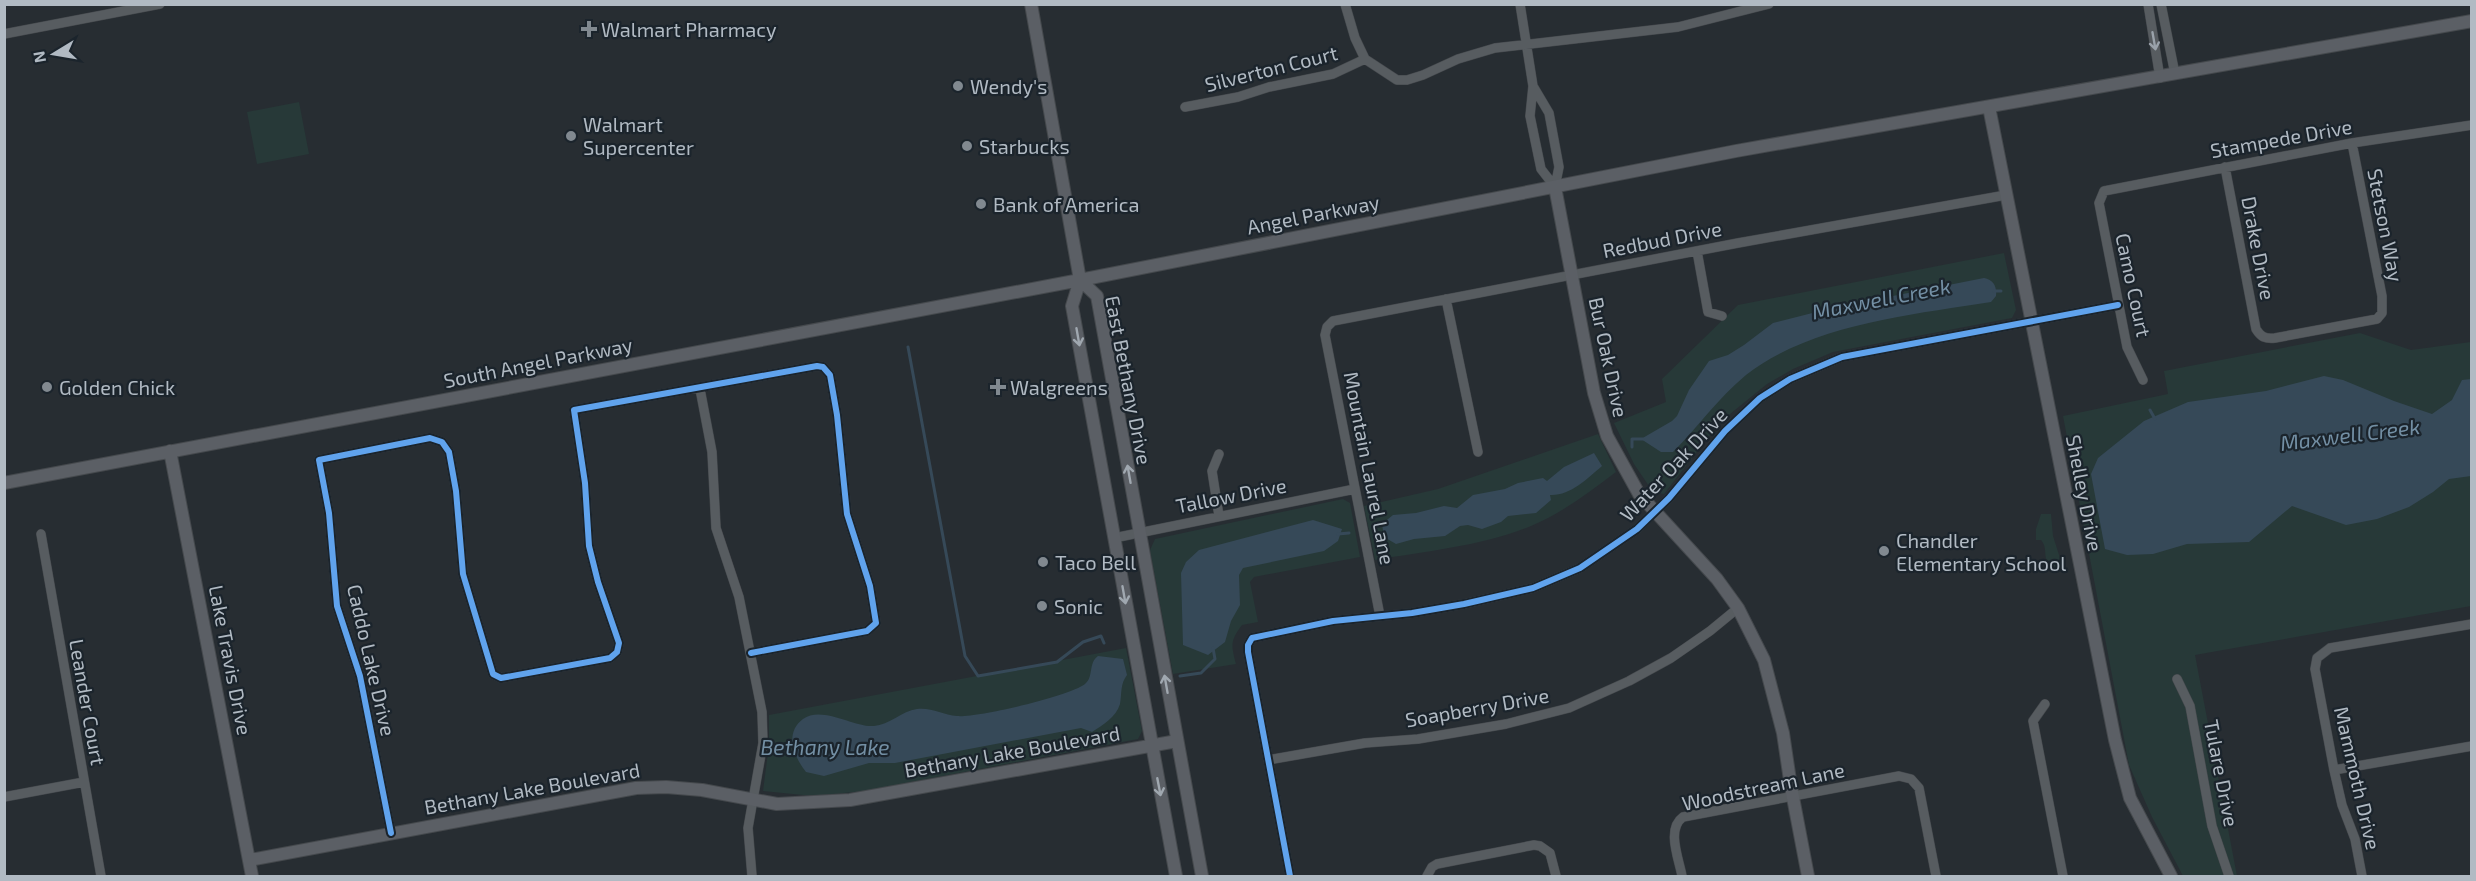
<svg xmlns="http://www.w3.org/2000/svg" width="2476" height="881" font-family="'Exo 2',sans-serif">
  <style>
    .green { fill: #273938 }
    .water { fill: #364958 }
    .lines { fill: none; stroke-linecap: round; stroke-linejoin: round }
    .stream { stroke: #364958; stroke-width: 3 }
    .street-casing { stroke: #45494d; stroke-width: 10 }
    .secondary-casing { stroke: #45494d; stroke-width: 14 }
    .street { stroke: #575c60; stroke-width: 9 }
    .secondary { stroke: #5b5f65; stroke-width: 12 }
    .cycleway-casing { stroke: #1b242c; stroke-width: 10 }
    .cycleway { stroke: #60a3ed; stroke-width: 6 }
    .oneway { stroke: #9aa2aa }
    .oneway2 { stroke: #a0a8b0 }
    .poi-dot { fill: #818990; stroke: #1b242c; stroke-width: 2 }
    .labels { text-anchor: middle; dominant-baseline: central; stroke-width: 4.5; stroke-linejoin: round; paint-order: stroke }
    .poi-label { font-size: 20px; fill: #b1bac3; stroke: #1b242c; text-anchor: start }
    .street-label { font-size: 20px; fill: #b1bac3; stroke: #1b242c }
    .water-label { font-size: 21px; font-style: italic; fill: #738fa4; stroke: #1b242c }
  </style>
  <rect width="100%" height="100%" fill="#272d32"/>
  <path class="green" d="M299,102L309,154L257,164L247,112Z
    M2004,253L2016,310L2012,318L1833,352L1793,369L1767,384L1730,414L1714,430L1664,494L1653,492L1634,464L1614,423L1666,402L1662,379L1738,305Z
    M2360,333L2411,350L2471,342V606L2195,655L2237,876H2183L2152,817L2129,765L2063,416L2168,394L2164,371Z
    M1598,434L1616,472C1590,492 1562,513 1531,526C1483,546 1426,551 1375,560L1364,506L1438,489Z
    M1343,499L1350,503L1360,557L1254,577L1250,582L1258,622L1242,625C1230,641 1231,645 1236,664L1173,674L1150,550L1155,539Z
    M2041,514H2051L2053,536L2060,558L2056,566L2052,567C2041,559 2049,549 2041,540H2036V529Z
    M1126,648L1142,731L1138,739L864,791L813,796L763,791L769,745V715Z"/>
  <path class="water" d="M1984,278C1994,280 1997,287 1996,296L1991,302C1910,315 1812,324 1746,375C1718,398 1698,427 1673,452H1661L1641,439L1672,421L1677,416L1689,390L1709,361L1728,355L1744,345L1773,323L1832,308Z
    M2324,376L2343,380L2394,401L2432,414L2452,400L2462,380L2471,379V476L2449,479L2433,492L2409,507L2377,519L2346,525L2292,506L2249,542L2187,544L2153,554L2127,555L2105,549L2091,474L2098,458L2144,421L2188,402L2266,391Z
    M1594,453L1602,466C1587,479 1570,496 1550,495L1551,500L1536,513L1508,516L1501,522L1482,529L1468,525L1460,526L1445,536L1414,539L1396,544L1384,537L1382,524L1393,515L1416,513L1444,506L1457,508L1473,495L1505,489L1518,483L1543,478L1547,481L1564,467Z
    M1313,520L1342,529L1338,541L1324,551L1243,568L1239,575L1240,605L1231,621L1225,642L1208,655L1183,645L1181,573L1186,562L1199,550Z
    M1098,656L1123,659L1127,675C1120,684 1122,693 1120,704C1116,717 1103,725 1092,732L1081,728L895,763H869L824,776L806,772C794,757 784,733 803,719C822,705 855,728 874,726C889,725 902,711 917,709C931,707 943,715 957,716C977,718 1070,696 1085,684C1094,677 1088,663 1098,656Z"/>
  <g class="lines">
    <path class="stream" d="M1994,291H2001
      M908,347L965,656L978,676L1057,662L1083,642L1101,636L1104,643
      M2150,410L2155,419
      M1632,447V439H1643
      M1338,534L1349,533
      M1180,676L1201,673L1215,659L1213,648"/>
    <defs>
      <path id="street" d="M1345,4L1355,38L1365,59L1397,80H1407L1423,75L1458,59L1495,48L1678,27L1769,4
        M1520,4L1533,86
        M2148,4L2160,78
        M2161,4L2175,74
        M4,34L160,4
        M1533,86L1549,113L1559,167L1555,187L1541,169L1530,116Z
        M1185,107L1238,97L1269,87L1333,74L1365,59
        M2225,167L2256,329C2261,337 2265,339 2275,338L2377,319L2382,313V296L2352,143
        M1697,251L1708,312L1722,316
        M1446,299L1478,452
        M2143,380L2127,347L2099,203L2104,191L2352,143L2472,125
        M700,389L712,452L716,528L739,597L762,712L763,743L748,828L752,876
        M1219,516L1212,471L1219,454
        M41,534L101,876
        M1114,538L1355,489
        M1380,616L1325,335L1327,327L1333,321L1738,243L2006,195
        M2177,679L2190,706L2212,826L2229,876
        M2045,704L2033,721L2063,876
        M1268,760L1365,743L1418,739L1506,724L1569,708L1629,681L1671,658L1710,631L1738,608
        M2334,770L2472,746
        M4,797L84,782
        M391,833L360,676L337,606L329,513L319,460L430,438L442,442L449,452L456,491L463,574L493,674L501,678L610,658L617,652L619,643L598,582L589,546L585,483L574,410L817,366L823,367L830,375L837,415L847,514L870,586L876,623L867,631L751,653
        M1290,876L1248,652V645L1252,638L1333,621L1412,613L1464,604L1533,588L1580,568L1637,529L1669,498L1725,431L1760,398L1790,379L1842,357L2118,305
        M1427,876L1432,867L1437,864L1534,845L1540,846L1550,853L1556,876
        M1682,876C1679,859 1666,829 1683,817L1899,776L1911,779L1919,788L1936,876
        M2362,876L2355,839L2342,805L2334,770L2315,669L2317,658L2330,648L2472,624"/>
      <path id="secondary" d="M1031,4L1080,280L1072,306L1176,876
        M1989,107L2115,740L2130,798L2171,876
        M1555,187L1594,393L1607,436L1639,494L1717,579L1738,608L1764,660L1783,733L1791,787L1808,876
        M1080,280L1097,296L1202,876
        M170,451L252,876
        M4,483L1080,280L1736,151L2472,21
        M250,860L636,788L666,787L702,790L777,804L850,800L1177,741"/>
    </defs>
    <use href="#street" class="street-casing"/>
    <use href="#secondary" class="secondary-casing"/>
    <use href="#street" class="street"/>
    <use href="#secondary" class="secondary"/>
    <defs>
      <path id="cycleway" d="M391,833L360,676L337,606L329,513L319,460L430,438L442,442L449,452L456,491L463,574L493,674L501,678L610,658L617,652L619,643L598,582L589,546L585,483L574,410L817,366L823,367L830,375L837,415L847,514L870,586L876,623L867,631L751,653
        M1290,876L1248,652V645L1252,638L1333,621L1412,613L1464,604L1533,588L1580,568L1637,529L1669,498L1725,431L1760,398L1790,379L1842,357L2118,305"/>
    </defs>
    <use href="#cycleway" class="cycleway-casing"/>
    <use href="#cycleway" class="cycleway"/>
  </g>
  <defs><path id="oneway-shaft" d="M-6 0H5M1.5-3L5.5 0L1.5 3" fill="none" stroke-width="1.6" stroke-linecap="round" stroke-linejoin="round" transform="scale(1.5)"/></defs>
  <use class="oneway" href="#oneway-shaft" transform="translate(2154 41) rotate(80)"/>
  <g class="oneway2">
    <use href="#oneway-shaft" transform="translate(1078 337) rotate(80)"/>
    <use href="#oneway-shaft" transform="translate(1129 474) rotate(-100)"/>
    <use href="#oneway-shaft" transform="translate(1124 595) rotate(80)"/>
    <use href="#oneway-shaft" transform="translate(1166 684) rotate(-100)"/>
    <use href="#oneway-shaft" transform="translate(1159 787) rotate(79)"/>
  </g>
  <g class="poi-dot">
    <path d="M586 20h6v6h6v6h-6v6h-6v-6h-6v-6h6z"/>
    <circle cx="958" cy="86" r="6"/>
    <circle cx="571" cy="136" r="6"/>
    <circle cx="967" cy="146" r="6"/>
    <circle cx="981" cy="204" r="6"/>
    <circle cx="47" cy="387" r="6"/>
    <path d="M995 378h6v6h6v6h-6v6h-6v-6h-6v-6h6z"/>
    <circle cx="1884" cy="551" r="6"/>
    <circle cx="1043" cy="562" r="6"/>
    <circle cx="1042" cy="606" r="6"/>
  </g>
  <g class="labels">
    <g class="poi-label">
      <text x="601" y="29">Walmart Pharmacy</text>
      <text x="970" y="86">Wendy's</text>
      <text x="583" y="124">Walmart<tspan x="583" dy="23">Supercenter</tspan></text>
      <text x="979" y="146">Starbucks</text>
      <text x="993" y="204">Bank of America</text>
      <text x="59" y="387">Golden Chick</text>
      <text x="1010" y="387">Walgreens</text>
      <text x="1896" y="540">Chandler<tspan x="1896" dy="23">Elementary School</tspan></text>
      <text x="1055" y="562">Taco Bell</text>
      <text x="1054" y="606">Sonic</text>
    </g>
    <g class="street-label">
      <text transform="translate(1271 68) rotate(-14)">Silverton Court</text>
      <text transform="translate(2281 138) rotate(-10)">Stampede Drive</text>
      <text transform="translate(1313 214) rotate(-11)">Angel Parkway</text>
      <text transform="translate(2386 225) rotate(79)">Stetson Way</text>
      <text transform="translate(1662 239) rotate(-11)">Redbud Drive</text>
      <text transform="translate(2259 248) rotate(79)">Drake Drive</text>
      <text transform="translate(2134 285) rotate(78)">Camo Court</text>
      <text transform="translate(1609 357) rotate(78)">Bur Oak Drive</text>
      <text transform="translate(538 362) rotate(-11)">South Angel Parkway</text>
      <text transform="translate(1129 380) rotate(79)">East Bethany Drive</text>
      <text transform="translate(1673 464) rotate(-47)">Water Oak Drive</text>
      <text transform="translate(1370 468) rotate(79)">Mountain Laurel Lane</text>
      <text transform="translate(2085 493) rotate(79)">Shelley Drive</text>
      <text transform="translate(1231 495) rotate(-11)">Tallow Drive</text>
      <text transform="translate(231 660) rotate(79)">Lake Travis Drive</text>
      <text transform="translate(372 660) rotate(77)">Caddo Lake Drive</text>
      <text transform="translate(88 702) rotate(80)">Leander Court</text>
      <text transform="translate(1477 707) rotate(-10)">Soapberry Drive</text>
      <text transform="translate(1012 751) rotate(-10)">Bethany Lake Boulevard</text>
      <text transform="translate(2222 773) rotate(79)">Tulare Drive</text>
      <text transform="translate(2358 778) rotate(77)">Mammoth Drive</text>
      <text transform="translate(1763 786) rotate(-12)">Woodstream Lane</text>
      <text transform="translate(532 788) rotate(-10)">Bethany Lake Boulevard</text>
    </g>
    <g class="water-label">
      <text transform="translate(1881 298) rotate(-11)">Maxwell Creek</text>
      <text transform="translate(2350 434) rotate(-7)">Maxwell Creek</text>
      <text x="825" y="746">Bethany Lake</text>
    </g>
  </g>
  <rect width="2476" height="881" fill="none" stroke="#b1bac3" stroke-width="12"/>
  <g transform="translate(54 54) rotate(259)" stroke="#1b242c" stroke-width="4.5" paint-order="stroke">
  <path d="M0-4.5L10 22L0 15L-10 22Z" fill="#b1bac3"/>
  <text y="-9" font-size="16" font-weight="bold" text-anchor="middle" fill="#b1bac3">N</text>
  </g>
</svg>
